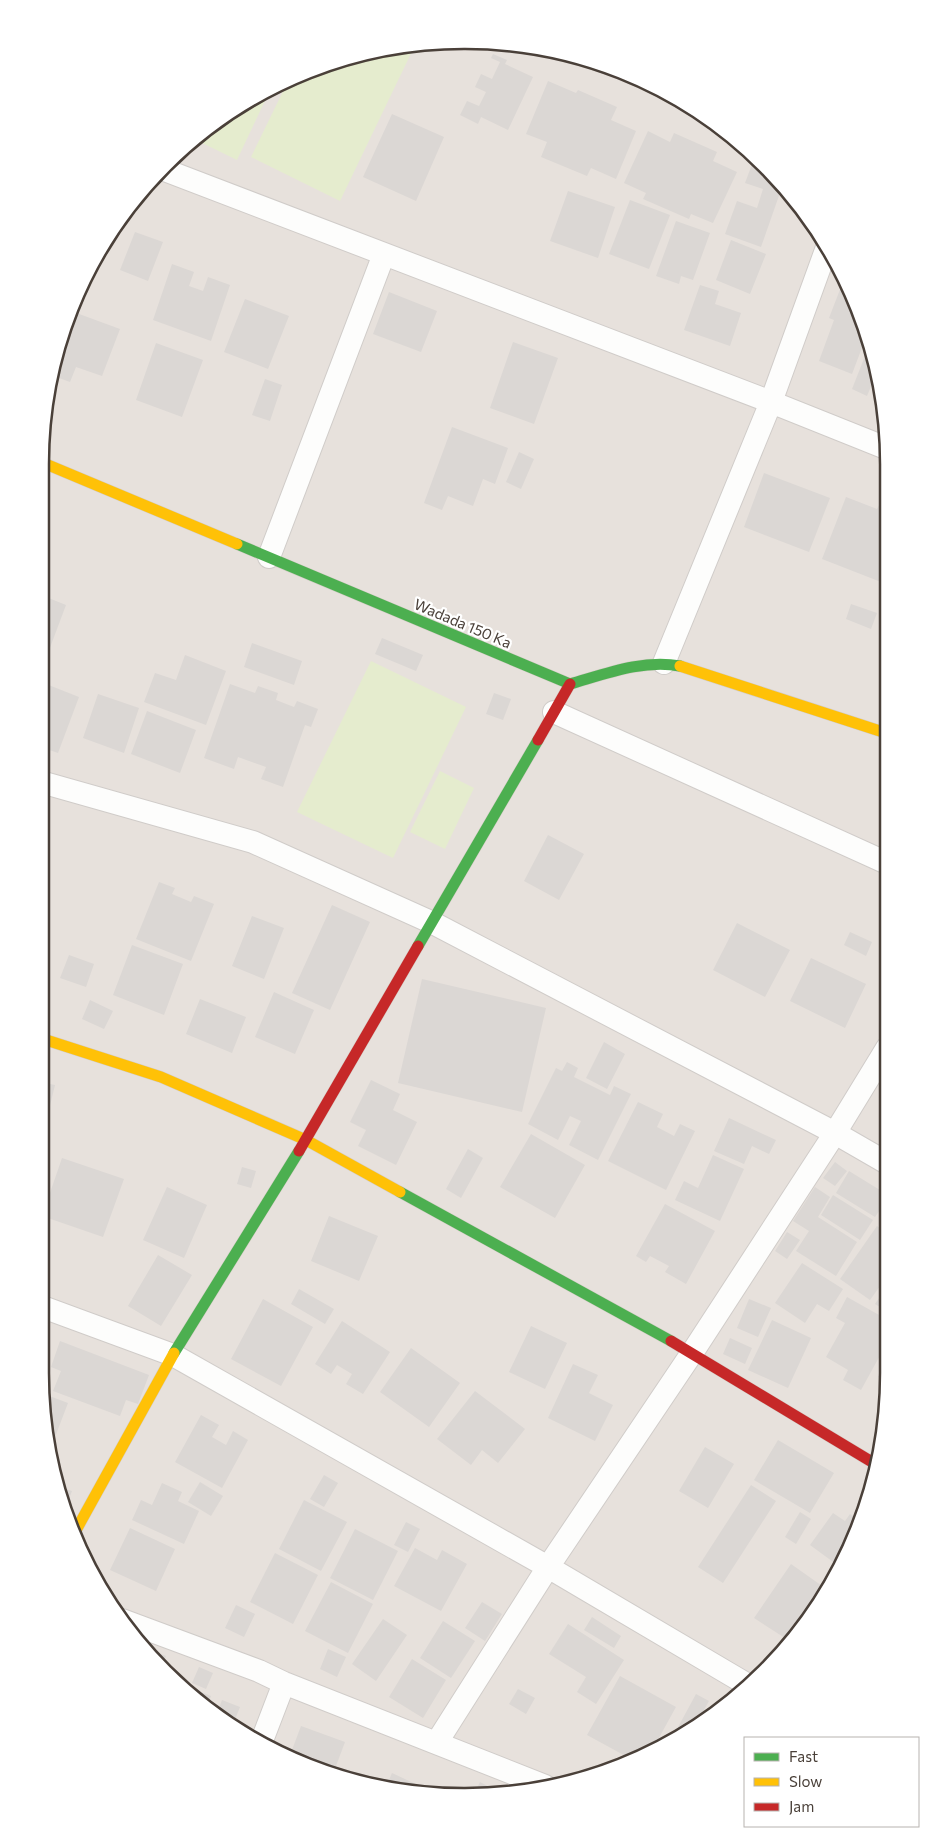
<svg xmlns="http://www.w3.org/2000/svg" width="929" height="1837" font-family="Commissioner,sans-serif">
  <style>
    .residential { fill: #e7e1dc }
    .green { fill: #e5ecce }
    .building { fill: #dbd7d4 }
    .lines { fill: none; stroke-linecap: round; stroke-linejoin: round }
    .street-casing { stroke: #d0ccc9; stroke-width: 24 }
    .fast-casing { stroke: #d4cdc6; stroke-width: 12 }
    .slow-casing { stroke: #d4cdc6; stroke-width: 12 }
    .jam-casing { stroke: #d4cdc6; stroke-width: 12 }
    .street { stroke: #fdfdfc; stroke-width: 22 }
    .fast { stroke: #4caf50; stroke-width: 11 }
    .slow { stroke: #ffc107; stroke-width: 11 }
    .jam { stroke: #c62828; stroke-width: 11 }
    .labels { text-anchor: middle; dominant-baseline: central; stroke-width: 4.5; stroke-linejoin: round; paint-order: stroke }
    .street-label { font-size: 15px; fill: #4a4039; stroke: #fff }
    .rim { fill: none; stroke: #4a4039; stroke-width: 2.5 }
  </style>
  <rect width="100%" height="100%" fill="#f3f0ed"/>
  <path class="residential" d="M492,41L574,54L652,84L723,128L801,206L857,302L885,409L888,1400L875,1482L845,1560L765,1672L653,1753L520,1793L381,1789L302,1765L229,1726L128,1631L63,1509L40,1372L41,437L54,355L84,277L128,206L184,146L252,97L328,63L409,44Z"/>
  <path class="green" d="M416,43L340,201L251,157L288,81L328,63L409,44Z
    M271,88L237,160L194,139L252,97Z
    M371,661L466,707L393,858L297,812Z
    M440,771L474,788L445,849L410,832Z"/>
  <path class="building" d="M493,54L507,60L505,64L533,77L508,130L481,117L478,124L460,115L467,101L479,106L486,92L475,87L481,74L492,79L500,62L491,58Z
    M548,81L576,93L578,90L617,107L611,120L636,131L616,179L591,168L587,176L541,157L547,142L526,134Z
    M392,114L444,137L416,201L363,177Z
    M648,131L670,142L674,133L717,152L713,161L737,172L713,223L691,214L689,219L643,199L646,193L624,183Z
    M754,159L782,187L761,247L725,234L737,201L757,208L763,189L745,183Z
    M568,191L615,207L598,258L550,241Z
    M630,200L670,215L649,269L609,254Z
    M127,208L119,235L111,233Z
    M676,221L710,233L693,280L681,276L679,284L656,276Z
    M135,232L163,242L148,281L120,270Z
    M731,240L766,254L750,294L716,280Z
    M172,264L194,272L189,286L203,291L208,277L230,285L211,341L153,320Z
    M700,285L719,291L715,304L741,313L730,346L684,330Z
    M841,287L850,291L857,302L869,348L863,345L852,374L819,361L834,320L829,318Z
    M389,292L437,311L421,352L373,334Z
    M245,299L289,316L268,369L224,352Z
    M71,311L120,329L102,376L76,367L70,382L51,375L54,355Z
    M513,342L558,358L534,424L490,408Z
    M156,343L203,360L182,417L136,400Z
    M867,351L870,353L876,374L867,396L852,389Z
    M265,379L282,385L270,421L252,415Z
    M452,427L508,448L495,484L483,479L473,506L448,496L442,510L424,503Z
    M519,452L534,459L521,489L506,482Z
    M764,473L830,498L809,552L744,527Z
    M846,497L877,509L880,503L886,505V574L884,573L881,582L822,559Z
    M41,595L66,605L45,661L41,660Z
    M851,604L877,613L871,629L846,619Z
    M382,638L423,655L416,671L375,654Z
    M252,643L302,661L294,685L244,667Z
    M185,655L226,671L206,725L144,702L155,673L176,680Z
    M41,682L79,697L58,753L41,747Z
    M230,684L255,693L258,686L278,693L276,700L294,707L297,701L318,709L311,727L305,725L283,787L261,779L266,767L238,757L234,769L204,758Z
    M494,693L511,699L503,720L486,714Z
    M98,694L139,708L124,753L83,738Z
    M147,711L196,730L180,773L131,754Z
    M548,835L584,854L559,900L524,881Z
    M159,882L175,888L172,894L191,902L194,896L214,904L191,961L136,939Z
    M332,905L370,922L330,1010L292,993Z
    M252,916L284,928L264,979L232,966Z
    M737,923L790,950L765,997L713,970Z
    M850,932L872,942L866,956L844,945Z
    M132,945L183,964L164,1015L113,995Z
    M69,955L94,964L86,987L60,978Z
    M811,958L866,984L845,1028L790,1001Z
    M40,972L50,976L40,1000Z
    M422,979L546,1008L522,1112L398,1083Z
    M274,992L314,1010L295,1054L255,1037Z
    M200,999L246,1017L232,1053L186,1034Z
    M90,1000L113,1011L104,1029L82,1019Z
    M604,1042L625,1054L607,1089L586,1078Z
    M567,1062L578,1068L574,1077L610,1095L614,1086L631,1094L598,1160L569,1145L581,1121L570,1116L558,1140L528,1124L556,1068L562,1071Z
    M371,1080L400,1094L393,1110L417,1122L396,1165L358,1146L366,1130L350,1122Z
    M40,1082L55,1085L41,1142H40Z
    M638,1102L663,1114L657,1127L674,1136L680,1124L695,1131L666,1190L608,1161Z
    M729,1118L776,1140L769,1154L752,1146L744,1164L714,1151Z
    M531,1134L585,1165L555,1218L500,1187Z
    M468,1149L483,1158L461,1198L446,1189Z
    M713,1155L744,1169L720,1221L675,1200L684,1181L698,1188Z
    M62,1158L124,1179L103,1237L42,1216Z
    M40,1159L49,1162L41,1189H40Z
    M835,1162L847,1171L835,1186L823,1178Z
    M242,1167L256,1171L251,1188L237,1184Z
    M849,1171L888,1195V1198L875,1217L836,1193Z
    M167,1187L207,1205L184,1258L143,1240Z
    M815,1187L830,1197L818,1217L857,1242L836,1276L796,1251L809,1231L793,1221Z
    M833,1195L873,1220L860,1240L821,1215Z
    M665,1204L715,1231L686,1284L665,1272L669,1266L650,1256L646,1262L636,1256Z
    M329,1216L378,1236L359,1281L311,1261Z
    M877,1226L887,1233L882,1241L888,1245V1275L870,1300L840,1279Z
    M787,1232L800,1240L787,1259L775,1251Z
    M158,1255L192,1275L161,1326L128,1306Z
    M802,1263L843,1289L829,1311L817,1304L805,1323L775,1303Z
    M888,1285V1312L875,1304Z
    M299,1289L334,1309L325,1324L291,1304Z
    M847,1297L888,1320V1341L861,1390L843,1380L848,1370L826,1357L845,1323L836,1318Z
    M263,1299L313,1327L281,1386L231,1359Z
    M749,1299L771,1308L758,1337L737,1328Z
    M772,1320L811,1338L788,1388L748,1370Z
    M342,1321L390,1352L363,1394L346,1384L352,1374L337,1365L331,1374L315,1364Z
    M531,1326L567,1343L545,1389L509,1372Z
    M730,1338L752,1348L745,1364L723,1354Z
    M60,1341L149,1375L138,1404L126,1400L120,1416L53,1391L61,1371L51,1367Z
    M411,1348L460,1383L429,1427L380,1392Z
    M888,1362V1383L878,1377Z
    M573,1364L598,1375L589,1393L613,1405L595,1441L548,1418Z
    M475,1391L525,1429L498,1463L482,1450L471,1465L437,1439Z
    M44,1394L68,1403L52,1445Z
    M201,1415L219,1425L212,1437L226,1445L233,1431L248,1440L222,1488L175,1462Z
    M778,1440L834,1473L810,1513L754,1480Z
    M705,1447L734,1464L708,1508L679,1491Z
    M324,1475L338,1483L324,1507L310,1499Z
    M200,1482L223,1496L211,1516L188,1502Z
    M162,1483L182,1492L178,1501L199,1511L184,1544L132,1520L141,1500L152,1505Z
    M751,1485L776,1501L723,1583L698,1567Z
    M59,1487L72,1491L64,1512L63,1509Z
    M304,1500L347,1522L321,1571L279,1549Z
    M800,1512L811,1519L796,1544L785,1537Z
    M833,1513L845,1521L850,1514L860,1521L845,1560L840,1567L810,1545Z
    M406,1522L420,1529L408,1552L394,1545Z
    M130,1528L175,1549L156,1591L110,1570Z
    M355,1529L398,1551L373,1600L330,1578Z
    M415,1548L437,1560L442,1550L467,1564L441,1611L394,1586Z
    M275,1553L318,1575L293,1624L250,1602Z
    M791,1564L825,1588L788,1640L754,1618Z
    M331,1582L373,1604L348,1653L305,1631Z
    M482,1602L502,1614L485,1641L465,1628Z
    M236,1605L255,1614L244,1637L225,1628Z
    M592,1617L621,1636L614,1648L584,1630Z
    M383,1619L407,1635L376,1681L352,1664Z
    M443,1621L475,1641L451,1678L420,1658Z
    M568,1624L624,1660L596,1704L577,1692L586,1677L549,1654Z
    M328,1649L346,1657L337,1677L320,1669Z
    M153,1651L166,1656L163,1664L152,1654Z
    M412,1659L446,1680L423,1718L389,1697Z
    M199,1667L213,1673L206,1689L192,1683Z
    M620,1676L676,1707L650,1754L631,1759L587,1735Z
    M194,1689L211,1696L207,1706L193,1692Z
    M518,1689L535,1698L526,1714L509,1704Z
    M696,1694L709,1701L698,1721L671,1740Z
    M222,1700L240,1707L232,1727L211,1709L218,1711Z
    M301,1726L345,1742L333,1774L302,1765L289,1758Z
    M392,1773L422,1787L420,1790L385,1789Z
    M480,1782L501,1793L475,1792Z"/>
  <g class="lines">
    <defs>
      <path id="street" d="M162,169L771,402L886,448
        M269,557L384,254
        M664,663L771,402L826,250
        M554,712L887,863
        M41,782L253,842L433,923L835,1133L887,1163
        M40,1306L173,1355L548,1567L748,1685
        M122,1620L259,1671L284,1683L545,1786
        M437,1742L548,1567L692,1353L835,1133L887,1048
        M261,1743L284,1683"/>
      <path id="fast" d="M237,544L570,684C605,674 643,659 680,666
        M418,946L538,740
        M400,1192L671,1341
        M174,1353L299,1151"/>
      <path id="slow" d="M41,462L237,544
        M680,666L886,733
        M40,1038L161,1077L306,1140L400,1192
        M75,1532L174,1353"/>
      <path id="jam" d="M538,740L570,684
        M299,1151L418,946
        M671,1341L877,1465"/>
    </defs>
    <use href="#street" class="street-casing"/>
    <use href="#fast" class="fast-casing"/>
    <use href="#slow" class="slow-casing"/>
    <use href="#jam" class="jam-casing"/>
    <use href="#street" class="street"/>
    <use href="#fast" class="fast"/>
    <use href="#slow" class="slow"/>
    <use href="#jam" class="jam"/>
  </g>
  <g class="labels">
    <g class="street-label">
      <text transform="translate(463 623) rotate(23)">Wadada 150 Ka</text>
    </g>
  </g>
  <path d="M0 0H929V1837H0ZM464 49H465A415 415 0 0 1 880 464V1373A415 415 0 0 1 465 1788H464A415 415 0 0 1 49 1373V464A415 415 0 0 1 464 49Z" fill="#fff" fill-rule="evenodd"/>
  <path class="rim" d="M464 49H465A415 415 0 0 1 880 464V1373A415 415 0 0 1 465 1788H464A415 415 0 0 1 49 1373V464A415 415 0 0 1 464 49Z"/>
  <rect x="744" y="1737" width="175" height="90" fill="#ffffff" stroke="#b7b3b0"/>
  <rect x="754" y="1753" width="25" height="8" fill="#4caf50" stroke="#b7b3b0"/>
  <text x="789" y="1762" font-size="15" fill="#4a4039">Fast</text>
  <rect x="754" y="1778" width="25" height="8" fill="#ffc107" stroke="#b7b3b0"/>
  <text x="789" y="1787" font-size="15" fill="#4a4039">Slow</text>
  <rect x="754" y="1803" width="25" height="8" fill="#c62828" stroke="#b7b3b0"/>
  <text x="789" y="1812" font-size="15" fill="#4a4039">Jam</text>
</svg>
